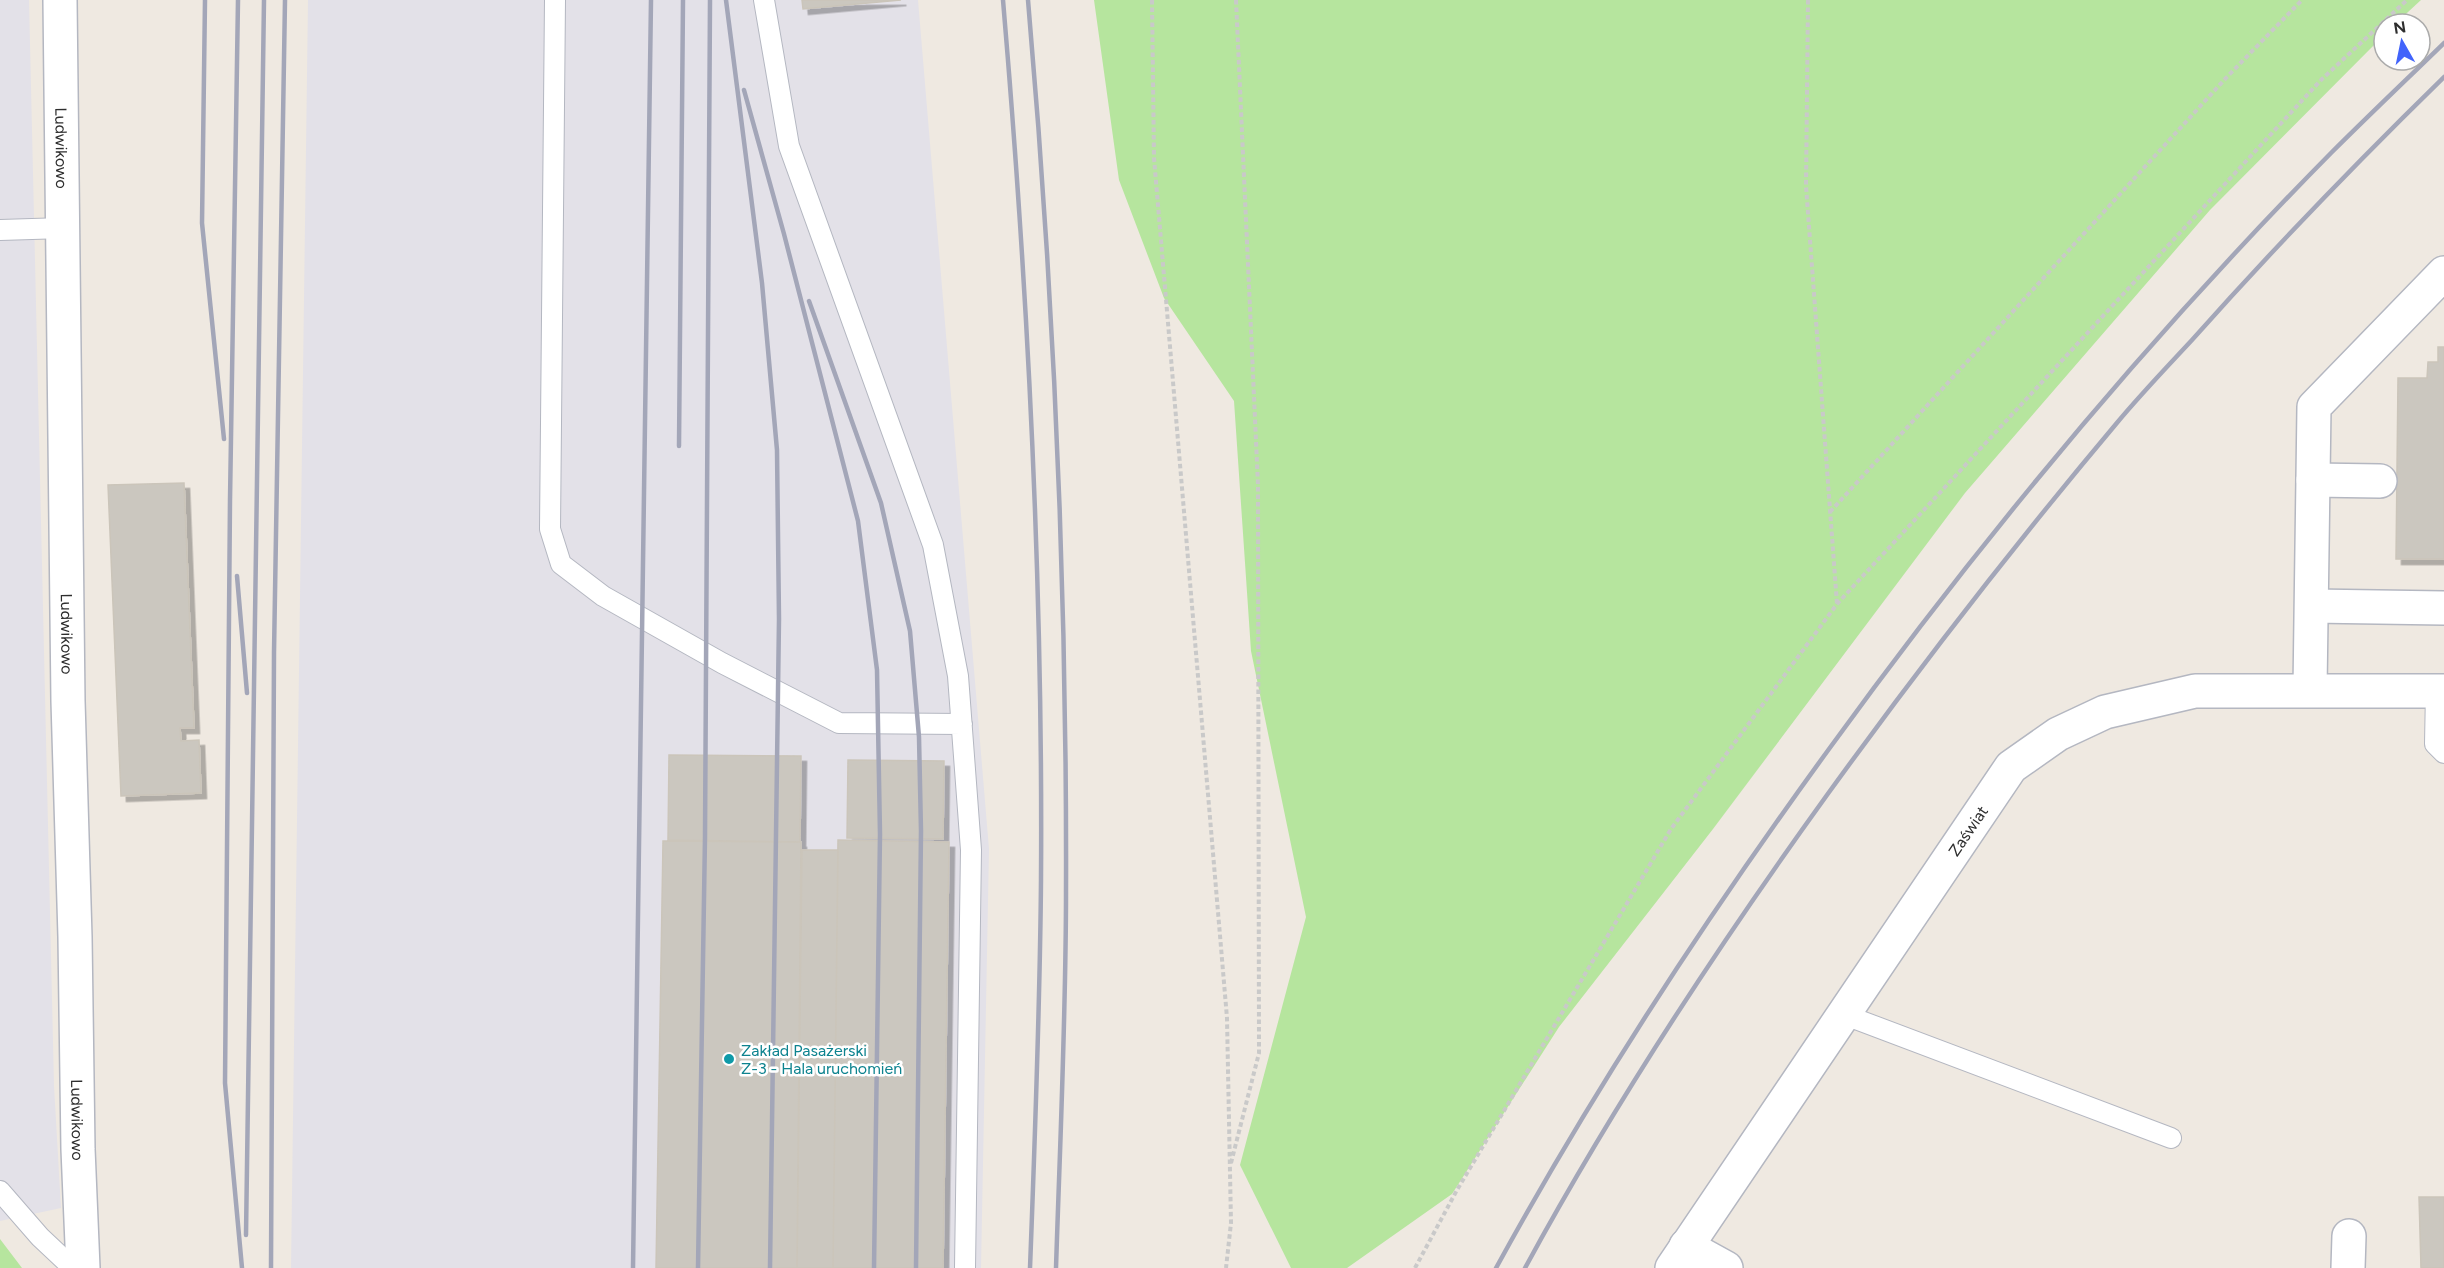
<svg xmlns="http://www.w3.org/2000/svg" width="2444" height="1268" font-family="Figtree,sans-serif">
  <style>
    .industrial { fill: #e3e1e8 }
    .green { fill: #b6e59e }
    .building { fill: #cbc7bf; stroke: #cbc5ba; stroke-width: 1.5; filter: url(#shadow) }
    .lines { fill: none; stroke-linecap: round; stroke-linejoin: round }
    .lane-casing { stroke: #b4b7c1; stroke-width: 22 }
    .street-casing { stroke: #b4b7c1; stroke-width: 36 }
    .path { stroke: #c9c9c9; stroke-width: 4; stroke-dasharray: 4.5 3; stroke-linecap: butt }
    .lane { stroke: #fff; stroke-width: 20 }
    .street { stroke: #fff; stroke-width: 33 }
    .rail { stroke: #a3a6b8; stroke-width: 4.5 }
    .culture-dot { fill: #0f9aa8; stroke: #fff; stroke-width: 2 }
    .labels { text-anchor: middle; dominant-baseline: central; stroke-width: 5; stroke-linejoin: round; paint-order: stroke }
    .street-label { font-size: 16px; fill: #2e2e2e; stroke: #fff }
    .culture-label { font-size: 16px; fill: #0d838f; stroke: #fff; text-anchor: start }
  </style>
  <defs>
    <filter id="shadow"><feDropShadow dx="5.5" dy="5.5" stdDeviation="0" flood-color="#0004"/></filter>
  </defs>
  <rect width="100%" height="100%" fill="#efe9e1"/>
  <path class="industrial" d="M0,0H29L54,1086L61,1208L0,1221Z
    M308,0H918L989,849L981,1268H291Z"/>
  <path class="green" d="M1094,0H2421L2395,24H2384V35L2210,210L1965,493L1713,829L1559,1027L1452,1194L1347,1268H1291L1240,1165L1306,917L1251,651L1234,401L1164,298L1119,180Z
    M0,1239L22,1268H0Z"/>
  <path class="building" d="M802,0H901L803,9Z
    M2438,347H2444V559H2396L2398,378H2427L2428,362H2438Z
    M184,483L194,728H180L181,741L199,740L201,793L121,796L108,485Z
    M669,755L801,756L800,842L668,840Z
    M848,760L944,761L943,839L847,838Z
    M838,840L949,842L943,1268H833Z
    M663,841L801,842L797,1268H656Z
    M802,850H838L833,1268H797Z
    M2419,1197H2444V1268H2421Z"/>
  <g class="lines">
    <defs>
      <path id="lane" d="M555,0L550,529L561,564L603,596L722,663L839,723L962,724
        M764,0L789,146L933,545L958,676L971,850L965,1268
        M0,230L64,228
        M2436,691L2435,744L2444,753
        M1845,1015L2171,1138
        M0,1191L40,1237L73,1268"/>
      <g id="street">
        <path id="s1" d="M60,0L68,701L75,937L78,1149L83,1268"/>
        <path d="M2313,480L2380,481"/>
        <path d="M2312,606L2444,608"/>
        <path d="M2310,689L2314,407L2444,273"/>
        <path d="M1686,1246L1726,1268"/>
        <path id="s2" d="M1672,1268L2011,767L2058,734L2105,712L2195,691H2444"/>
        <path d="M2348,1268L2349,1236"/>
      </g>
    </defs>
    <use href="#lane" class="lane-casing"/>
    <use href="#street" class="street-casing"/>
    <path class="path" d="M1152,0L1154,158L1227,1018L1231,1223L1226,1268
      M1808,0L1806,186L1837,604
      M1830,512L2225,79L2302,0
      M1231,1163L1259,1053L1258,485L1236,0
      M1415,1268L1457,1190L1671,829L1837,604L2321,80L2407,0"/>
    <use href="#lane" class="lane"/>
    <use href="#street" class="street"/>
    <path class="rail" d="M205,0L202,223L224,439
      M238,0L230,500L225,1083L242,1268
      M726,0L762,283L777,450L779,619L770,1268
      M1003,0C1028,292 1043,586 1041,879C1040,1009 1035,1138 1030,1268
      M1028,0C1054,296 1067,594 1066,892C1066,1017 1060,1143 1056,1268
      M744,90L784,234L858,521L877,670L880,834L874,1268
      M809,301L881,503L910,631L919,737L921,831L916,1268
      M679,446L683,0
      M237,576L247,693
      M246,1235L264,0
      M271,1268L274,653L285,0
      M633,1268L651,0
      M698,1268L705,837L710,0
      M1496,1268C1595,1087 1708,915 1829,749C1982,538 2149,337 2332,152C2369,115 2407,79 2444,43
      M1525,1268C1614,1104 1718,946 1827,795C1919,668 2015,544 2116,424C2140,395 2166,368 2192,340C2273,249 2357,162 2444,77"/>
  </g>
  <circle class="culture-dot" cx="729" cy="1059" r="6"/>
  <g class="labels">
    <g class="street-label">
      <text stroke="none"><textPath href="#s1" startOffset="148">Ludwikowo</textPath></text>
      <text stroke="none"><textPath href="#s1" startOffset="634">Ludwikowo</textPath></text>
      <text stroke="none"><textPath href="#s2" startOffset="528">Zaświat</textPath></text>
      <text stroke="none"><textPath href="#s1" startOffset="1120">Ludwikowo</textPath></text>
    </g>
    <g class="culture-label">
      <text x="741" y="1050">Zakład Pasażerski<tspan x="741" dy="18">Z-3 - Hala uruchomień</tspan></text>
    </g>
  </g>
  <g transform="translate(2402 42) rotate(351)"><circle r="28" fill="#ffffff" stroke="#ababab" stroke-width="1.5"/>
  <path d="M0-4.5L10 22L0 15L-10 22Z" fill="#4264fb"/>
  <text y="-9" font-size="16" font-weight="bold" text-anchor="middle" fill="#2e2e2e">N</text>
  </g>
</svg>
